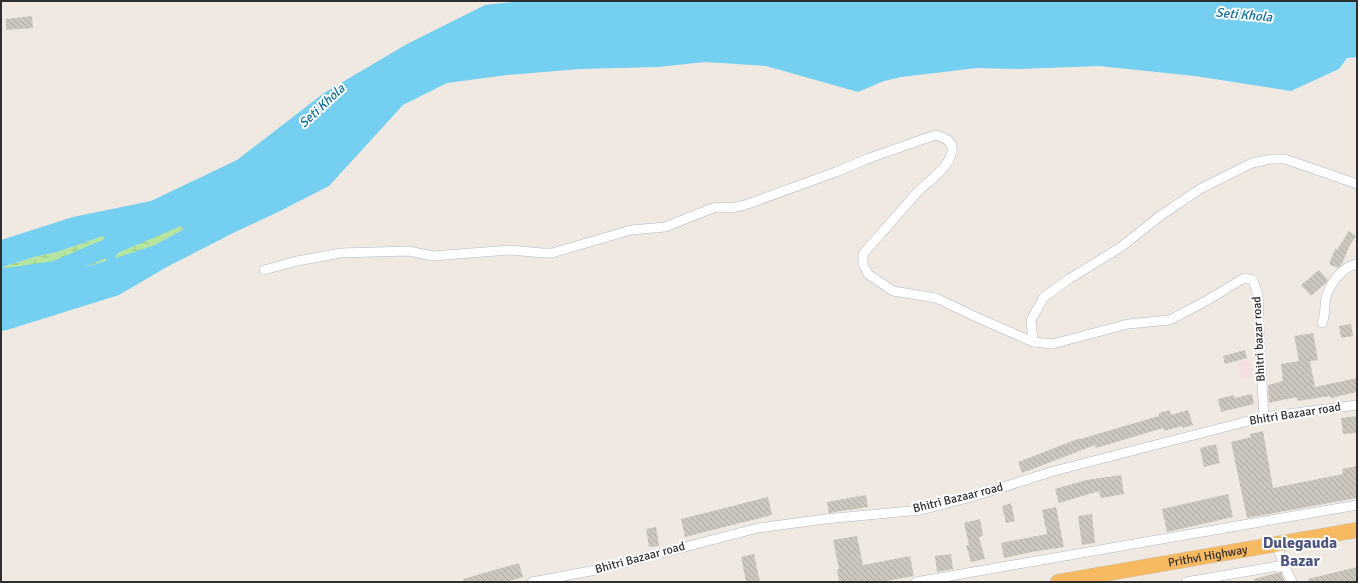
<svg xmlns="http://www.w3.org/2000/svg" width="1358" height="583" font-family="Signika,sans-serif">
  <style>
    .medical { fill: #f5dfe0 }
    .wetland { fill: url(#wetland-marsh) }
    .water { fill: #75cff0; fill-rule: evenodd }
    .lines { fill: none; stroke-linecap: round; stroke-linejoin: round }
    .river { stroke: #75cff0; stroke-width: 18 }
    .building { fill: url(#building-back-hatch) }
    .minor-casing { stroke: #b4b7c1; stroke-width: 10 }
    .trunk-casing { stroke: #c9c9c9; stroke-width: 16 }
    .minor { stroke: #fff; stroke-width: 9 }
    .trunk { stroke: #f8ba60; stroke-width: 15 }
    .labels { text-anchor: middle; dominant-baseline: central; stroke-width: 4; stroke-linejoin: round; paint-order: stroke }
    .street-label { font-size: 12px; fill: #2e2e2e; stroke: #fff }
    .water-label { font-size: 13px; font-style: italic; fill: #0d6fa3; stroke: #fff }
    .district-label { font-size: 16px; font-weight: bold; fill: #4d5680; stroke: #fff }
  </style>
  <defs>
    <pattern id="wetland-marsh" width="20" height="14" patternUnits="userSpaceOnUse"><rect width="20" height="14" fill="#b6e59e"/><path d="M1 5h8M5 5V1M11 12h8M15 12V8" fill="none" stroke="#9dc588"/></pattern>
    <pattern id="building-back-hatch" width="6" height="6" patternUnits="userSpaceOnUse"><rect width="6" height="6" fill="#cbc7bf"/><path d="M-1 5l2 2M0 0l6 6M5-1l2 2" fill="none" stroke="#afaba4"/></pattern>
  </defs>
  <rect width="100%" height="100%" fill="#efe9e1"/>
  <path class="medical" d="M1249,360L1253,376L1242,379L1238,363Z"/>
  <path class="wetland" d="M173,220L184,229L155,245L116,259L121,238L141,226Z
    M104,236L107,245L106,261L89,266L37,275L2,267L34,257L57,252Z"/>
  <path class="water" d="M521,1H1357V57L1347,58L1339,69L1291,91L1195,76L1099,66L1019,69L977,68L901,77L884,81L858,92L766,66L705,62L658,67L580,69L507,75L447,83L403,105L329,186L276,213L233,233L165,268L119,295L7,330L1,331V240L73,217L151,201L237,160L324,93L407,44L485,5ZM173,220L184,229L155,245L116,258L121,238L141,226ZM103,236L107,245L106,261L89,266L37,275L2,267L34,257L57,252Z"/>
  <g class="lines">
    <path class="river" d="M1,278L55,270L193,211"/>
  </g>
  <path class="building" d="M32,16L33,28L6,30V19Z
    M1349,231L1356,236L1349,247L1342,264L1338,268L1329,264L1335,249L1337,250Z
    M1319,270L1328,280L1326,283L1311,296L1301,285Z
    M1351,324L1353,336L1341,338L1339,326Z
    M1313,333L1318,360L1310,361L1315,387L1357,378V392L1331,398L1330,396L1297,401V397L1269,403L1268,385L1283,381L1281,364L1299,361L1294,336Z
    M1245,350L1247,358L1225,364L1223,356Z
    M1252,394L1254,404L1221,412L1218,399L1234,395L1235,398Z
    M1170,410L1171,415L1188,410L1193,425L1183,428L1182,426L1164,431L1163,428L1096,448L1095,445L1022,473L1018,462L1080,438V439L1159,416V413Z
    M1357,416V433L1343,434L1341,418Z
    M1263,431L1273,488L1343,474L1342,469L1357,466V498L1247,518L1231,442L1251,437L1250,434Z
    M1216,444L1220,463L1204,467L1200,448Z
    M1121,475L1124,494L1101,498L1099,491L1059,503L1055,489L1086,480Z
    M1228,494L1233,517L1167,532L1162,509Z
    M866,495L868,507L829,513L827,502Z
    M768,497L772,515L685,537L681,519Z
    M1011,503L1015,521L1006,523L1002,506Z
    M1056,507L1064,547L1032,552L1004,558L1001,543L1047,534L1042,510Z
    M1092,514L1095,543L1082,545L1078,516Z
    M980,519L983,536L979,537L985,559L971,562L966,545H969L964,523Z
    M656,527L659,546L649,547L646,529Z
    M857,536L863,565L910,556L914,576L881,582H839L837,569H839L833,540Z
    M754,554L760,582H746L741,557Z
    M951,554L953,569L937,572L935,556Z
    M519,563L523,577L506,582H464L463,579Z
    M1357,567V582H1309L1308,579Z
    M1281,572L1285,582H1254V579Z"/>
  <g class="lines">
    <defs>
      <path id="minor" d="M264,270L297,261L341,253L409,251L432,256L511,250L542,253H552L631,230L665,227L713,208L721,207L731,208L745,205L836,172L867,159L935,135C944,137 954,141 952,152C947,171 926,182 914,196C897,215 880,235 863,254V264L868,274L893,291L936,298L976,317L1033,342L1031,320L1044,297L1069,279L1121,247L1160,216L1200,189L1252,163L1272,159H1285L1357,184
        M1322,323C1326,314 1324,306 1326,298C1330,283 1342,267 1357,264
        M1033,342L1052,344L1128,324L1170,320L1206,301L1244,278L1253,280L1258,295L1260,350L1264,417
        M1277,544L1284,565L1292,582
        M532,582L596,570L758,528L825,519L921,510L975,496L1054,471L1264,417L1357,405
        M916,582L1357,505
        M1186,582L1284,565"/>
      <g id="trunk">
        <path id="s1" d="M1058,582L1357,530"/>
      </g>
    </defs>
    <use href="#minor" class="minor-casing"/>
    <use href="#trunk" class="trunk-casing"/>
    <use href="#minor" class="minor"/>
    <use href="#trunk" class="trunk"/>
  </g>
  <g class="labels">
    <g class="street-label">
      <text transform="translate(1259 339) rotate(-93)">Bhitri bazar road</text>
      <text transform="translate(1295 414) rotate(-9)">Bhitri Bazaar road</text>
      <text transform="translate(958 498) rotate(-14)">Bhitri Bazaar road</text>
      <text stroke="none"><textPath href="#s1" startOffset="152">Prithvi Highway</textPath></text>
      <text transform="translate(640 558) rotate(-15)">Bhitri Bazaar road</text>
    </g>
    <g class="water-label">
      <text transform="translate(1244 15) rotate(5)">Seti Khola</text>
      <text transform="translate(322 106) rotate(-43)">Seti Khola</text>
    </g>
    <g class="district-label">
      <text x="1300" y="543">Dulegauda<tspan x="1300" dy="18">Bazar</tspan></text>
    </g>
  </g>
  <rect width="1358" height="583" fill="none" stroke="#2e2e2e" stroke-width="4"/>
</svg>
